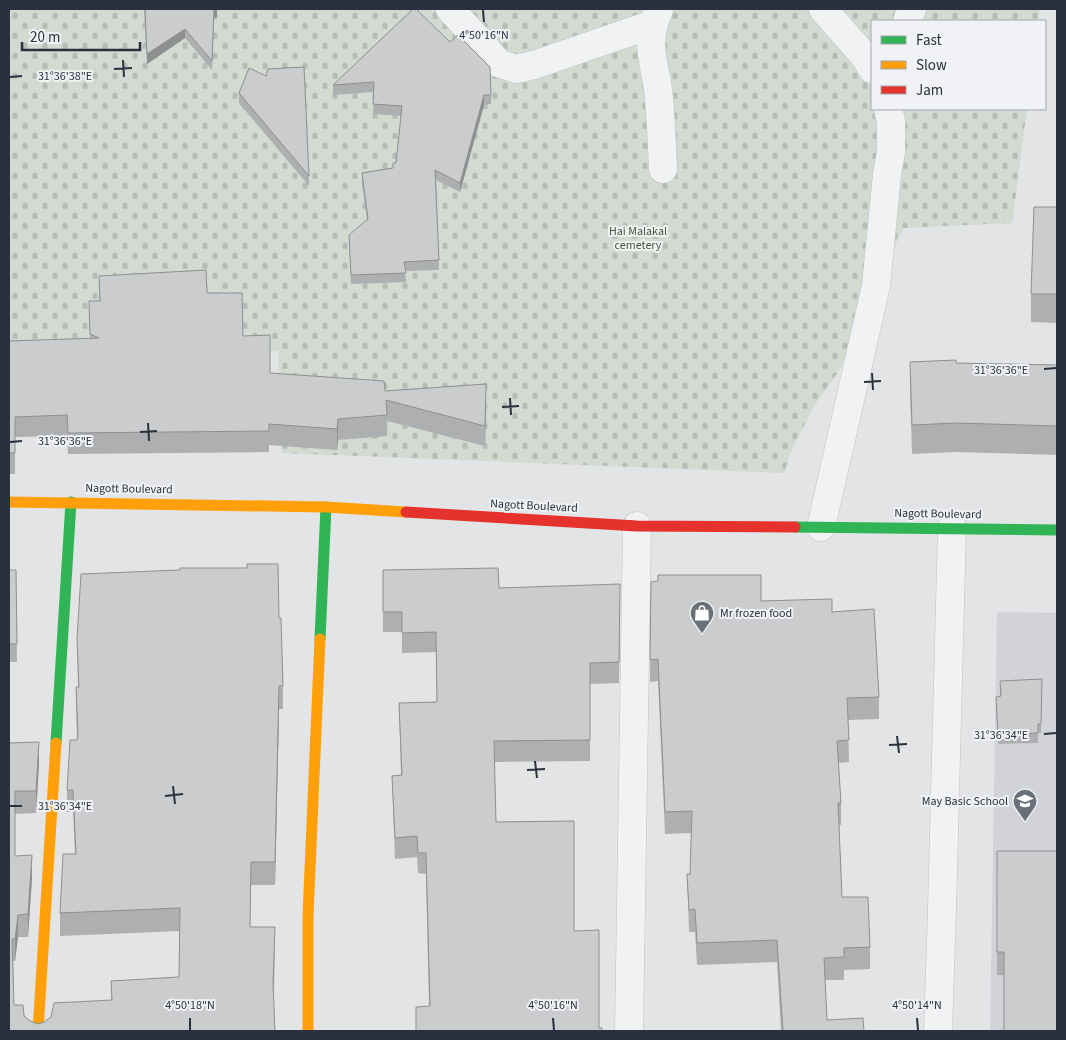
<svg xmlns="http://www.w3.org/2000/svg" width="1066" height="1040" font-family="'Source Sans 3',sans-serif">
  <style>
    .built { fill: #d1d3d9 }
    .cemetery { fill: url(#cemetery-stones) }
    .lines { fill: none; stroke-linecap: round; stroke-linejoin: round }
    .street-casing { stroke: #c0c2c4; stroke-width: 29 }
    .street { stroke: #f1f2f3; stroke-width: 28 }
    .fast { stroke: #30b455; stroke-width: 11 }
    .slow { stroke: #ff9f0a; stroke-width: 11 }
    .jam { stroke: #e5322d; stroke-width: 11 }
    .wall { fill: #aeafb1 }
    .shaded-wall { fill: #8d8f90 }
    .building { fill: #caccce; stroke: #8d8f90 }
    .ticks { fill: none; stroke: #2a313e; stroke-width: 2 }
    .labels { text-anchor: middle; dominant-baseline: central; stroke-width: 4; stroke-linejoin: round; paint-order: stroke }
    .park-label { font-size: 12px; fill: #3e5839; stroke: #f0f2f5 }
    .street-label { font-size: 12px; fill: #2a313e; stroke: #f0f2f5 }
    .poi-label { font-size: 12px; fill: #2a313e; stroke: #f0f2f5; text-anchor: start }
    .ticks-label { font-size: 12px; text-anchor: middle; fill: #2a313e; stroke: #f0f2f5; stroke-width: 4; stroke-linejoin: round; paint-order: stroke }
  </style>
  <defs>
    <pattern id="cemetery-stones" width="16" height="16" patternUnits="userSpaceOnUse" patternTransform="scale(1.25)"><rect width="16" height="16" fill="#d2dad2"/><path d="M2 7V4a2 2 0 0 1 4 0v3zM10 15v-3a2 2 0 0 1 4 0v3z" fill="#b4bcb5"/></pattern>
  </defs>
  <rect width="100%" height="100%" fill="#e2e4e6"/>
  <path class="built" d="M997,612L1057,613V1031H990Z"/>
  <path class="cemetery" d="M9,9H1040L1038,21H872V109H1027L1012,223L903,228L840,369L814,406L791,451L784,473L282,453L278,351L9,355Z"/>
  <g class="lines">
    <defs>
      <path id="street" d="M450,9L485,47L498,63L516,69L534,65L653,24
        M823,9L866,58L872,69
        M659,10C643,46 656,63 659,98C661,122 662,145 663,169
        M907,21L912,9
        M821,527L876,286L887,175L891,152V121L888,109
        M629,1031L637,526
        M938,1031L942,910L952,528"/>
    </defs>
    <use href="#street" class="street-casing"/>
    <use href="#street" class="street"/>
    <path class="fast" d="M795,527L1057,530
      M320,639L326,507
      M56,743L71,502"/>
    <path class="slow" d="M9,502L326,507L406,512
      M38,1031L56,743
      M308,1031V916L320,639"/>
    <path class="jam" d="M406,512L637,526L795,527"/>
  </g>
  <path class="wall" d="M144,9H217V17L214,19L212,70L185,38L147,64Z
    M413,9L491,95V104L484,105L460,192L436,180L439,270L405,271L406,282L351,284L349,235L367,220L362,183V173L393,168V163H396L401,116L373,114L374,92L333,95V85Z
    M239,93L309,176V186L239,103Z
    M1057,207V323L1031,322V294Z
    M99,276L207,293L243,336L270,373L385,391L486,405L485,446L387,421V436L338,440L337,450L269,445V452L68,454L67,436L15,437V474H9V341L90,339L89,301H99Z
    M910,362L1057,365V455L956,452L912,454L910,390Z
    M9,570H16L17,662H9Z
    M383,570L499,588L620,605L619,683L590,684V761L494,762L496,822L574,821L429,1006L426,874L418,873L417,857L395,859L392,776L401,775L399,703L437,702L436,652L402,653V632H383Z
    M761,601L832,612L879,697V719L848,720L849,762L838,763L841,803V825H839L842,897L870,947V969L844,970V980H825L827,1020L864,1031H781L777,962L697,965L695,932H689L687,874H690L691,833L665,834L658,681L650,682V660Z
    M279,618L283,686V709H279L275,885H251L250,927L275,950L274,994L9,1031V743L39,764L36,813L15,814V856L32,878L28,937H18L15,961H13L14,1005L30,1021L38,1024L44,1022L111,1000V981L179,977L180,931L60,936V913L75,854L73,812H67V790L77,740L76,710V687H78L77,639Z
    M1042,679L1041,733H1038V743L998,744L996,706L1000,696V681Z
    M997,851H1057V975H997Z"/>
  <path class="shaded-wall" d="M214,9H217V17L214,19L212,70Z
    M185,29V38L147,64V54Z
    M484,95V105L460,192V183Z
    M486,384V405L485,446V426Z
    M338,419V440L337,450V429Z
    M279,686V709L275,885V862Z
    M39,742V764L36,813V791Z
    M32,855V878L28,937V914Z
    M18,915V937L15,961V939Z"/>
  <path class="building" d="M145,9H214L212,61L185,29L147,54Z
    M413,9H416L450,42L458,35L490,67L491,95H484L460,183L435,170L439,260L404,262L406,273L351,275L349,235L368,219L362,173L393,168V163H396L402,106L373,104L374,82L333,85Z
    M304,67L309,176L239,93L249,68L266,76L268,69Z
    M1034,207H1057V294H1031Z
    M206,270L207,293H242L243,336L270,335V373L384,381L385,391L486,384L485,426L386,400L387,415L338,419L337,429L269,424V431L68,433L67,415L15,417V453H9V341L99,338L90,334L89,301H100L99,276Z
    M956,360V363L1057,365V426L956,423L912,425L910,362Z
    M247,564H278L279,618H281L283,686H279L275,862H251L250,927H275L273,984L275,1031H9V743L39,742L36,791H15V856L32,855L28,914L18,915L15,939H12L14,1005H23L24,1016L30,1021L38,1024L44,1022L51,1017L54,1003L112,1000L111,981L179,977L180,908L60,913L63,854H76L73,790H67L70,740H77L78,733L76,687H79L77,639L81,574L180,570V568H247Z
    M498,568L499,588L620,584L619,662L590,663V740L494,741L496,822L574,821V931L599,930V1028H602V1031H416V1007L430,1006L426,853H418L417,836L395,838L392,776L402,775L399,703L437,702L436,632L402,633V612H383V570Z
    M9,570H16L17,644H9Z
    M658,575H761V601L832,599V612L874,609L879,697L847,698L849,740L837,741L841,803H838L842,897H868L870,947L844,948V957L824,958L827,1020L863,1018L864,1031H783L777,940L697,943L695,909L689,910L687,874H690L692,811L665,812L658,659L650,660L651,582L658,581Z
    M1042,679L1041,724H1038V733L998,735L996,697L1001,696L1000,681Z
    M997,851H1057V1031H1004V952H997Z"/>
  <path class="ticks" d="M483,10L484,22M123,60L124,77M114,69L132,68M10,77L22,76M1044,369L1056,368M872,373L873,390M864,382L881,381M510,398L511,415M502,407L519,406M148,423L149,441M140,432L157,431M10,442L22,441M1044,734L1056,733M897,736L899,753M889,745L907,744M535,761L537,778M527,770L545,769M173,786L175,804M165,796L183,794M10,806H22M190,1018V1030M553,1018L554,1030M917,1018L918,1030"/>
  <defs>
    <symbol id="shop-pin" viewBox="-11 -11 22 30"><path d="M0 17L-7.5 6A9.5 9.5 0 1 1 7.5 6Z" fill="#6a7079" stroke="#f0f2f5"/><path d="M-5-2.5h2.3a2.7 3.5 0 0 1 5.4 0H5L5.5 6h-11ZM-1.5-2.5h3a1.5 2.3 0 0 0-3 0Z" fill="#fff"/></symbol>
    <symbol id="school-pin" viewBox="-11 -11 22 30"><path d="M0 17L-7.5 6A9.5 9.5 0 1 1 7.5 6Z" fill="#6a7079" stroke="#f0f2f5"/><path d="M0-5L7-2L0 1L-7-2ZM-4 1L0 2.5L4 1V4Q0 6-4 4Z" fill="#fff"/></symbol>
  </defs>
  <g fill-rule="evenodd">
    <use href="#shop-pin" x="688" y="599" width="28" height="38"/>
    <use href="#school-pin" x="1011" y="787" width="28" height="38"/>
  </g>
  <g class="labels">
    <g class="park-label">
      <text x="638" y="231">Hai Malakal<tspan x="638" dy="14">cemetery</tspan></text>
    </g>
    <g class="street-label">
      <text transform="translate(129 489) rotate(1)">Nagott Boulevard</text>
      <text transform="translate(534 506) rotate(3)">Nagott Boulevard</text>
      <text transform="translate(938 514) rotate(1)">Nagott Boulevard</text>
    </g>
    <g class="poi-label">
      <text x="720" y="613">Mr frozen food</text>
      <text x="1008" y="801" text-anchor="end">May Basic School</text>
    </g>
  </g>
  <g class="ticks-label">
    <text x="484" y="39">4°50'16"N</text>
    <text x="65" y="80">31°36'38"E</text>
    <text x="1001" y="374">31°36'36"E</text>
    <text x="65" y="445">31°36'36"E</text>
    <text x="1001" y="739">31°36'34"E</text>
    <text x="65" y="810">31°36'34"E</text>
    <text x="190" y="1009">4°50'18"N</text>
    <text x="553" y="1009">4°50'16"N</text>
    <text x="917" y="1009">4°50'14"N</text>
  </g>
  <rect width="1066" height="1040" fill="none" stroke="#2a313e" stroke-width="20"/>
  <rect x="871" y="20" width="175" height="90" fill="#f0f2f5" stroke="#a1a5ac"/>
  <rect x="881" y="36" width="25" height="8" fill="#30b455" stroke="#a1a5ac"/>
  <text x="916" y="45" font-size="15" fill="#2a313e">Fast</text>
  <rect x="881" y="61" width="25" height="8" fill="#ff9f0a" stroke="#a1a5ac"/>
  <text x="916" y="70" font-size="15" fill="#2a313e">Slow</text>
  <rect x="881" y="86" width="25" height="8" fill="#e5322d" stroke="#a1a5ac"/>
  <text x="916" y="95" font-size="15" fill="#2a313e">Jam</text>
  <path d="M22 42v8h118v-8" fill="none" stroke="#2a313e" stroke-width="2.5"/>
  <text x="30" y="42" font-size="15" fill="#2a313e" stroke="#f0f2f5" stroke-width="4" paint-order="stroke">20 m</text>
</svg>
